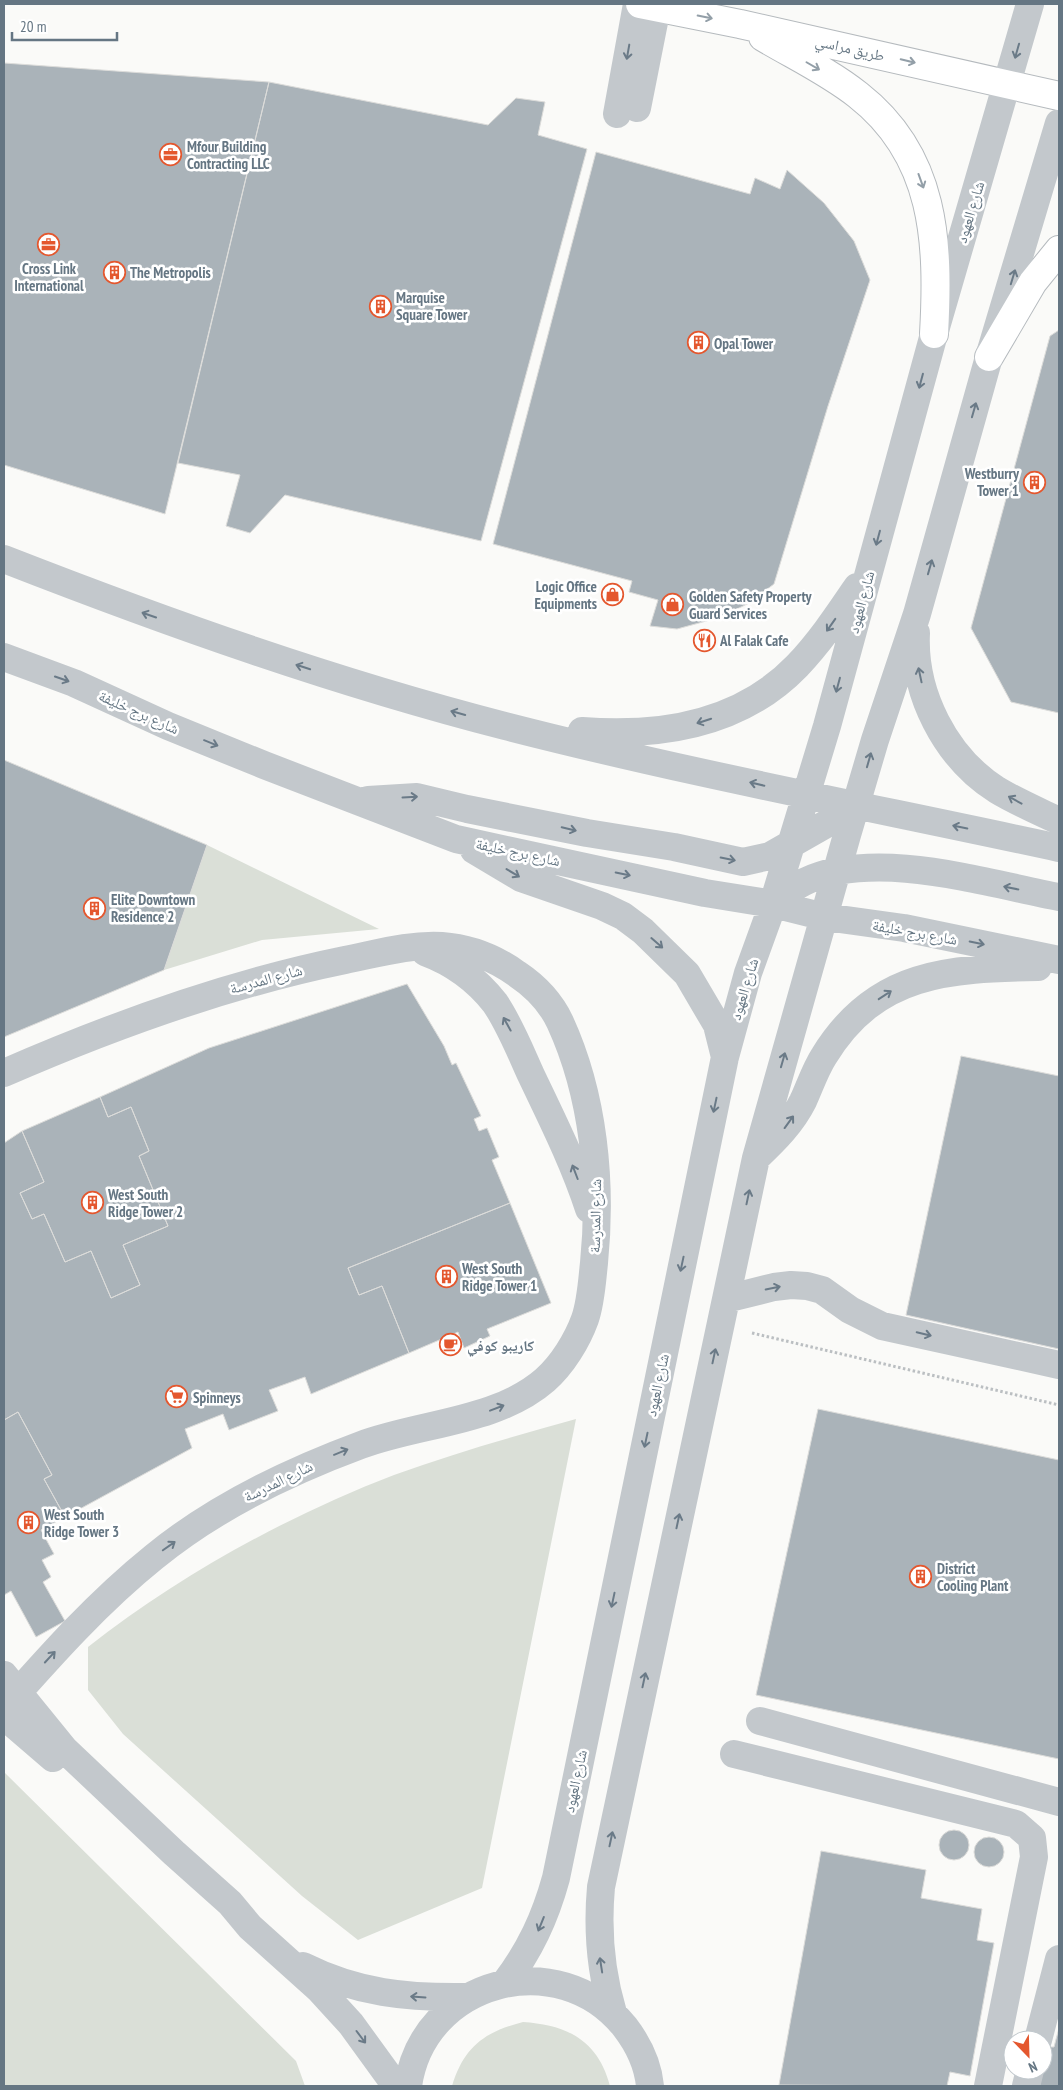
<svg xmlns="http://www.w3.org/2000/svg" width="1063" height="2090" font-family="'PT Sans Narrow','Noto Naskh Arabic',sans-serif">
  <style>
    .green { fill: #dadfd7 }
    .building { fill: #aab3b9; stroke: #dcdcda }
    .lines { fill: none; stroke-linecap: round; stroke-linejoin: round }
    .major-casing { stroke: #b5babe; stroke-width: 30 }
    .path { stroke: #bbbfc2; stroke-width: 3; stroke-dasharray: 2.5 2.5; stroke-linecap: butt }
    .minor { stroke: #c3c8cc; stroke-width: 28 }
    .major { stroke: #fff; stroke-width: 28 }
    .oneway { stroke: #939fa8 }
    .oneway2 { stroke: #6a7a87 }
    .labels { text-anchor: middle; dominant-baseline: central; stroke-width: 5; stroke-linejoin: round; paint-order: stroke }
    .street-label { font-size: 15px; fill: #657683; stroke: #fff }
    .poi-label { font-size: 15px; font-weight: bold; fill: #657683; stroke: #fff; text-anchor: start }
  </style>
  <rect width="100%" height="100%" fill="#fafaf8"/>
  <path class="green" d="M207,845L379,929L262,940L164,970Z
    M576,1419L482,1888L358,1940L302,1896L123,1734L88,1690V1647C180,1575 285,1517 394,1475C454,1453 515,1436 576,1419Z
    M4,1772L296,2061L305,2086H4Z
    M523,2022C567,2025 598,2040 610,2086H452C464,2047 484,2032 523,2022Z"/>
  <path class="building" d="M4,63L269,82L165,514L4,465Z
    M269,82L488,125L516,98L545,102L538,135L587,149L481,541L285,495L250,533L226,526L240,475L178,463Z
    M596,152L750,194L755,178L780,189L787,170L824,203L854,241L870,280L828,406L774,584L749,603L721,617L677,629L650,626L658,600L629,592L632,581L493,544Z
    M1059,330V713L1011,702L971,628L1050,336Z
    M4,760L207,845L164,970L4,1037Z
    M407,984L444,1046L452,1065L456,1063L481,1116L474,1119L479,1131L487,1128L499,1157L492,1160L510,1203L348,1268L359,1295L382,1286L409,1353L311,1394L305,1377L269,1390L278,1411L229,1430L223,1414L185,1429L192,1448L65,1517L44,1479L52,1475L18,1412L4,1420V1143L22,1131L44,1182L20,1193L32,1219L44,1214L65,1262L91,1251L111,1298L140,1285L123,1245L168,1226L139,1156L149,1151L131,1107L108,1117L100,1097L209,1048Z
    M961,1056L1059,1076V1349L906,1315Z
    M100,1097L108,1117L131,1107L149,1151L139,1156L168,1226L123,1245L140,1285L111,1298L91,1251L65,1262L44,1214L32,1219L20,1193L44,1182L22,1131Z
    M510,1203L551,1303L487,1329L490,1336L464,1348L458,1332L409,1353L382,1286L359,1295L348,1268Z
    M818,1409L1059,1460V1759L756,1695Z
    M18,1412L52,1475L44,1479L65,1517L41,1530L54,1554L42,1560L51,1577L43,1582L65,1621L36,1637L11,1591L4,1595V1420Z
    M939 1845a15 15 0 1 1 30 0a15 15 0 1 1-30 0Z
    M974 1852a15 15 0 1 1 30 0a15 15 0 1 1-30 0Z
    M821,1851L926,1870L921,1898L982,1909L977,1940L994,1943L970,2076L950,2072L947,2086L779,2085Z
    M1059,2028V2086H1038L1047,2047H1054Z"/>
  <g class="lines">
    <defs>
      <path id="major" d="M640,4L740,24L1059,96
        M763,37C795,56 829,72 858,95C936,156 939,243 934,334
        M989,357L1033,282L1059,250"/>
    </defs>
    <use href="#major" class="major-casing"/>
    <path class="path" d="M752,1333L1059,1405"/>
    <path class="minor" d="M637,108L657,7
      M617,114L637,4
      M4,559C168,623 334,682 505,726C688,773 874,808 1059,848
      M916,633C913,693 945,757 997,790C1017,802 1038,811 1059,821
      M4,657L74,683L168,726L264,765L456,839L705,893L773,904L825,917L904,928L1059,960
      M582,731C660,737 740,725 797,666C820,642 838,615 857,587
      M368,800L417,797L467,809L587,833L674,847L743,862L770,856L856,807
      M474,850L521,878L602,906L623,916L643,931L687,974L717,1025L725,1057
      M773,904C783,897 793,887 804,882C875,848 985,883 1059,897
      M425,952C452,962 477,980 495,1003C510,1025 520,1051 531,1075C552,1119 574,1163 589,1209
      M4,1073C114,1025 227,984 345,960C376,954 409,944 442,946C469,948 495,958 517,974C535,986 551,1003 560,1022C594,1096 602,1183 594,1263C592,1281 591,1302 585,1319C577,1341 562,1365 545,1380C497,1422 420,1423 361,1445C288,1472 215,1507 154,1557C98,1602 51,1655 4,1708
      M757,1157C775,1140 792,1123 803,1101C810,1086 815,1070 824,1056C876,971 949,969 1038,967
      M726,1299L774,1287L791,1285L807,1286L822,1290L850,1310L882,1326L1059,1365
      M4,1675L65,1750L174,1853L230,1903L250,1927L319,1989L351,2024L396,2086
      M4,1716L53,1758
      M760,1721L1059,1802
      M734,1754L1016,1824L1032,1838L1034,1857L988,2086
      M303,1966C357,1993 407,1998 467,1997
      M505,1983C530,1950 545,1918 556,1878L725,1057L748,973L773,904L827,726L934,334L1030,4
      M613,2013C600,1970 597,1931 601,1887L756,1158L847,835L875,740L917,614L989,357L1059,123
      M1038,2040L1059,1959
      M408,2086C423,1980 559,1944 625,2027C638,2044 648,2065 650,2086
      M1026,2086L1030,2070"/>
    <use href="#major" class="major"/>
  </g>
  <defs><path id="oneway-shaft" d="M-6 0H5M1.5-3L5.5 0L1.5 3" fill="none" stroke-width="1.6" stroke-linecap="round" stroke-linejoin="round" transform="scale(1.25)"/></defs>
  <g class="oneway">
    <use href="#oneway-shaft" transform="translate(705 17) rotate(11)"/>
    <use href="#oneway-shaft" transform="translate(908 61) rotate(13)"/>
    <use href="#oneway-shaft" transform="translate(813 66) rotate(30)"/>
    <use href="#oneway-shaft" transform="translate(921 181) rotate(70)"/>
  </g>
  <g class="oneway2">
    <use href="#oneway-shaft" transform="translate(1017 51) rotate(106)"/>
    <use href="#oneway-shaft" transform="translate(628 52) rotate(100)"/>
    <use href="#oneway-shaft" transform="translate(1013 277) rotate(-73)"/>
    <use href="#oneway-shaft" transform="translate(921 381) rotate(105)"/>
    <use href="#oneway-shaft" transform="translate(974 410) rotate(-74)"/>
    <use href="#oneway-shaft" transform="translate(878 538) rotate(105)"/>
    <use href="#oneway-shaft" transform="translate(930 567) rotate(-74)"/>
    <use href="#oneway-shaft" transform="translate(149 615) rotate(-161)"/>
    <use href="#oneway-shaft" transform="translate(831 625) rotate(125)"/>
    <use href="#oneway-shaft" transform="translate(303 667) rotate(-162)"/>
    <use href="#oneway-shaft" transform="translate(920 675) rotate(-102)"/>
    <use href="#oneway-shaft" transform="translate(62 679) rotate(19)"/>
    <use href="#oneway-shaft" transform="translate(838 685) rotate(105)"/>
    <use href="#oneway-shaft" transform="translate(458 713) rotate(-164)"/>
    <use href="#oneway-shaft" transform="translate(704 721) rotate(162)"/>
    <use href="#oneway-shaft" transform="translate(211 743) rotate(22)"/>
    <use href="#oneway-shaft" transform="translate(869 760) rotate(-74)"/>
    <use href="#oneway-shaft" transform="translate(757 784) rotate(-167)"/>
    <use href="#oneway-shaft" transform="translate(410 797) rotate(-3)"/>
    <use href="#oneway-shaft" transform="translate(1015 800) rotate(-151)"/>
    <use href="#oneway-shaft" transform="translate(960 827) rotate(-168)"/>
    <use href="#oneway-shaft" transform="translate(569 829) rotate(13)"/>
    <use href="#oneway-shaft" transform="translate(728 859) rotate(11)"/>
    <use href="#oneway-shaft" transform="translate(513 873) rotate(31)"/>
    <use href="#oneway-shaft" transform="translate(623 874) rotate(12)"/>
    <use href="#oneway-shaft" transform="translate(1011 888) rotate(-169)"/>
    <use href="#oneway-shaft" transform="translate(657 943) rotate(41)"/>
    <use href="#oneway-shaft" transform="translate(977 943) rotate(12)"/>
    <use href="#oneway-shaft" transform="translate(885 995) rotate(-33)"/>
    <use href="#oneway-shaft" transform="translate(507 1024) rotate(-119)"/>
    <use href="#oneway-shaft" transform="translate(783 1060) rotate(-74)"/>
    <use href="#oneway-shaft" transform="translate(715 1105) rotate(102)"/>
    <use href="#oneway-shaft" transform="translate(789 1122) rotate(-54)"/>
    <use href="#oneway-shaft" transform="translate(575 1172) rotate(-111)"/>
    <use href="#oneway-shaft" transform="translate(748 1197) rotate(-78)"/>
    <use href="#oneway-shaft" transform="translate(682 1264) rotate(102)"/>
    <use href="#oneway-shaft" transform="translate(773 1288) rotate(-12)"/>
    <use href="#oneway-shaft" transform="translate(924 1334) rotate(13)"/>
    <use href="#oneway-shaft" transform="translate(714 1356) rotate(-78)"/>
    <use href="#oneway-shaft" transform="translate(497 1408) rotate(-21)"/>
    <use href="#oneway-shaft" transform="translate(646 1440) rotate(102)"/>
    <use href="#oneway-shaft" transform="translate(341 1452) rotate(-22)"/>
    <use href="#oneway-shaft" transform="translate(678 1521) rotate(-78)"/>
    <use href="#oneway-shaft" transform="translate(169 1546) rotate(-35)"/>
    <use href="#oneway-shaft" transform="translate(613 1600) rotate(102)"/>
    <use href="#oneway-shaft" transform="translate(50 1657) rotate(-47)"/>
    <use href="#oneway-shaft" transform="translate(644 1680) rotate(-78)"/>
    <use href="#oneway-shaft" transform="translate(611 1839) rotate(-78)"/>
    <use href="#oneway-shaft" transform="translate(541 1924) rotate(112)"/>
    <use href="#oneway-shaft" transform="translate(601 1965) rotate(-99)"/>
    <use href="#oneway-shaft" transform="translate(418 1997) rotate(-176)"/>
    <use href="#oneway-shaft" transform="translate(361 2037) rotate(53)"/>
  </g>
  <defs>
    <symbol id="office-ring" viewBox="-11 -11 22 22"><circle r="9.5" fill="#fff" stroke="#e4572e" stroke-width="1.5"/><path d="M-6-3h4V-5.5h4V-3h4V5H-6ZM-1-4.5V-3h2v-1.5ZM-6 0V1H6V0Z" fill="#e4572e"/></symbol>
    <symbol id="building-ring" viewBox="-11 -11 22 22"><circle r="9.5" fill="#fff" stroke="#e4572e" stroke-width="1.5"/><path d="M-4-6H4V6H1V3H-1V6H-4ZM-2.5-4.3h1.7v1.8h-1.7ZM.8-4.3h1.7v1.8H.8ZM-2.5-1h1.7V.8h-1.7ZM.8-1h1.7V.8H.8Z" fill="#e4572e"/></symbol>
    <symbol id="shop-ring" viewBox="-11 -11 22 22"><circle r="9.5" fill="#fff" stroke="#e4572e" stroke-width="1.5"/><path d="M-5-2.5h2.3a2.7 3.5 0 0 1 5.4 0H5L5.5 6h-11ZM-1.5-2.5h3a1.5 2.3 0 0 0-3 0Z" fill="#e4572e"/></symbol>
    <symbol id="restaurant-ring" viewBox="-11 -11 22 22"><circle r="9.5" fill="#fff" stroke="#e4572e" stroke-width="1.5"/><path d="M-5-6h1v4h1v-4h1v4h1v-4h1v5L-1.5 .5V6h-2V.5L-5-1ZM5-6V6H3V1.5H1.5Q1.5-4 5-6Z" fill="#e4572e"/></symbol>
    <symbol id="cafe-ring" viewBox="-11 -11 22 22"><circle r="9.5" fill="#fff" stroke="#e4572e" stroke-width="1.5"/><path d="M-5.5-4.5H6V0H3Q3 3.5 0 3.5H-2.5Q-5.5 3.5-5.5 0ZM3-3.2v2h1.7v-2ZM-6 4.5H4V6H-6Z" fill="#e4572e"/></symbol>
    <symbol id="supermarket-ring" viewBox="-11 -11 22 22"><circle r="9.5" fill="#fff" stroke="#e4572e" stroke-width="1.5"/><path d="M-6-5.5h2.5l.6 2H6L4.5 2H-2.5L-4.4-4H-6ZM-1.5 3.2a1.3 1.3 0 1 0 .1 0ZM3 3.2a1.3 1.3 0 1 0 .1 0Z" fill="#e4572e"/></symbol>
  </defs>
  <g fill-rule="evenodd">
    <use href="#office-ring" x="158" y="142" width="25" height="25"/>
    <use href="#office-ring" x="36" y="232" width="25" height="25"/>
    <use href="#building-ring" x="102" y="260" width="25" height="25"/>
    <use href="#building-ring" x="368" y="294" width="25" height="25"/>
    <use href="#building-ring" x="686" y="330" width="25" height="25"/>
    <use href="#building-ring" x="1022" y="470" width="25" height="25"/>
    <use href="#shop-ring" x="600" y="582" width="25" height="25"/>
    <use href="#shop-ring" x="660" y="592" width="25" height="25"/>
    <use href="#restaurant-ring" x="692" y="628" width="25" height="25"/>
    <use href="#building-ring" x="82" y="896" width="25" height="25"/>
    <use href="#building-ring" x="80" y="1190" width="25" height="25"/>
    <use href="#building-ring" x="434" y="1264" width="25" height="25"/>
    <use href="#cafe-ring" x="438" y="1332" width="25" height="25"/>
    <use href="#supermarket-ring" x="164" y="1384" width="25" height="25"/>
    <use href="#building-ring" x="16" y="1510" width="25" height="25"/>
    <use href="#building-ring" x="908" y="1564" width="25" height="25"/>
  </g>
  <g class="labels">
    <g class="street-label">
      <text transform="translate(850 48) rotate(13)">طريق مراسي</text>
      <text transform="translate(970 212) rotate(-73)">شارع العهود</text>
      <text transform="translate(861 602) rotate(-75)">شارع العهود</text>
      <text transform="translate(139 712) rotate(24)">شارع برج خليفة</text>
      <text transform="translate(518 852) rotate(12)">شارع برج خليفة</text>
      <text transform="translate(915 932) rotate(10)">شارع برج خليفة</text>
      <text transform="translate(266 979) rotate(-15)">شارع المدرسة</text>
      <text transform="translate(744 989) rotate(-73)">شارع العهود</text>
      <text transform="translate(595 1216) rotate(-89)">شارع المدرسة</text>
      <text transform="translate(657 1385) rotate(-78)">شارع العهود</text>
      <text transform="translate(278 1481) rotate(-26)">شارع المدرسة</text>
      <text transform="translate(575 1781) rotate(-78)">شارع العهود</text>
    </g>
    <g class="poi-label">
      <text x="187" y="146">Mfour Building<tspan x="187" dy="17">Contracting LLC</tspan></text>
      <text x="49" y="268" text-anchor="middle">Cross Link<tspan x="49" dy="17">International</tspan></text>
      <text x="130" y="272">The Metropolis</text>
      <text x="396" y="297">Marquise<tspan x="396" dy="17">Square Tower</tspan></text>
      <text x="714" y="343">Opal Tower</text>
      <text x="1019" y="473" text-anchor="end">Westburry<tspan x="1019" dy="17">Tower 1</tspan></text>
      <text x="597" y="586" text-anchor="end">Logic Office<tspan x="597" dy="17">Equipments</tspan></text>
      <text x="689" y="596">Golden Safety Property<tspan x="689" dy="17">Guard Services</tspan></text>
      <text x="720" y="640">Al Falak Cafe</text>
      <text x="111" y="899">Elite Downtown<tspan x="111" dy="17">Residence 2</tspan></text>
      <text x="108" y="1194">West South<tspan x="108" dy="17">Ridge Tower 2</tspan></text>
      <text x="462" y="1268">West South<tspan x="462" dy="17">Ridge Tower 1</tspan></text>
      <text x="467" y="1345">كاريبو كوفي</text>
      <text x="193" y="1397">Spinneys</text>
      <text x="44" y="1514">West South<tspan x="44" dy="17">Ridge Tower 3</tspan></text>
      <text x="937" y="1568">District<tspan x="937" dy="17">Cooling Plant</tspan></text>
    </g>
  </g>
  <rect width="1063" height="2090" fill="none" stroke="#657683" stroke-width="10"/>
  <g transform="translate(1028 2055) rotate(157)"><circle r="24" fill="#ffffff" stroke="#c1c8cd"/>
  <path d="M0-4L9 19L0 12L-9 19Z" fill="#e4572e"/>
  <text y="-8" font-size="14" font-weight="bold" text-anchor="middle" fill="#657683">N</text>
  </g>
  <path d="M12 32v8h105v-8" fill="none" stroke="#657683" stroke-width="2.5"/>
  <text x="20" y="32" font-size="15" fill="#657683" stroke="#ffffff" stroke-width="4" paint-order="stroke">20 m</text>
</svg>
